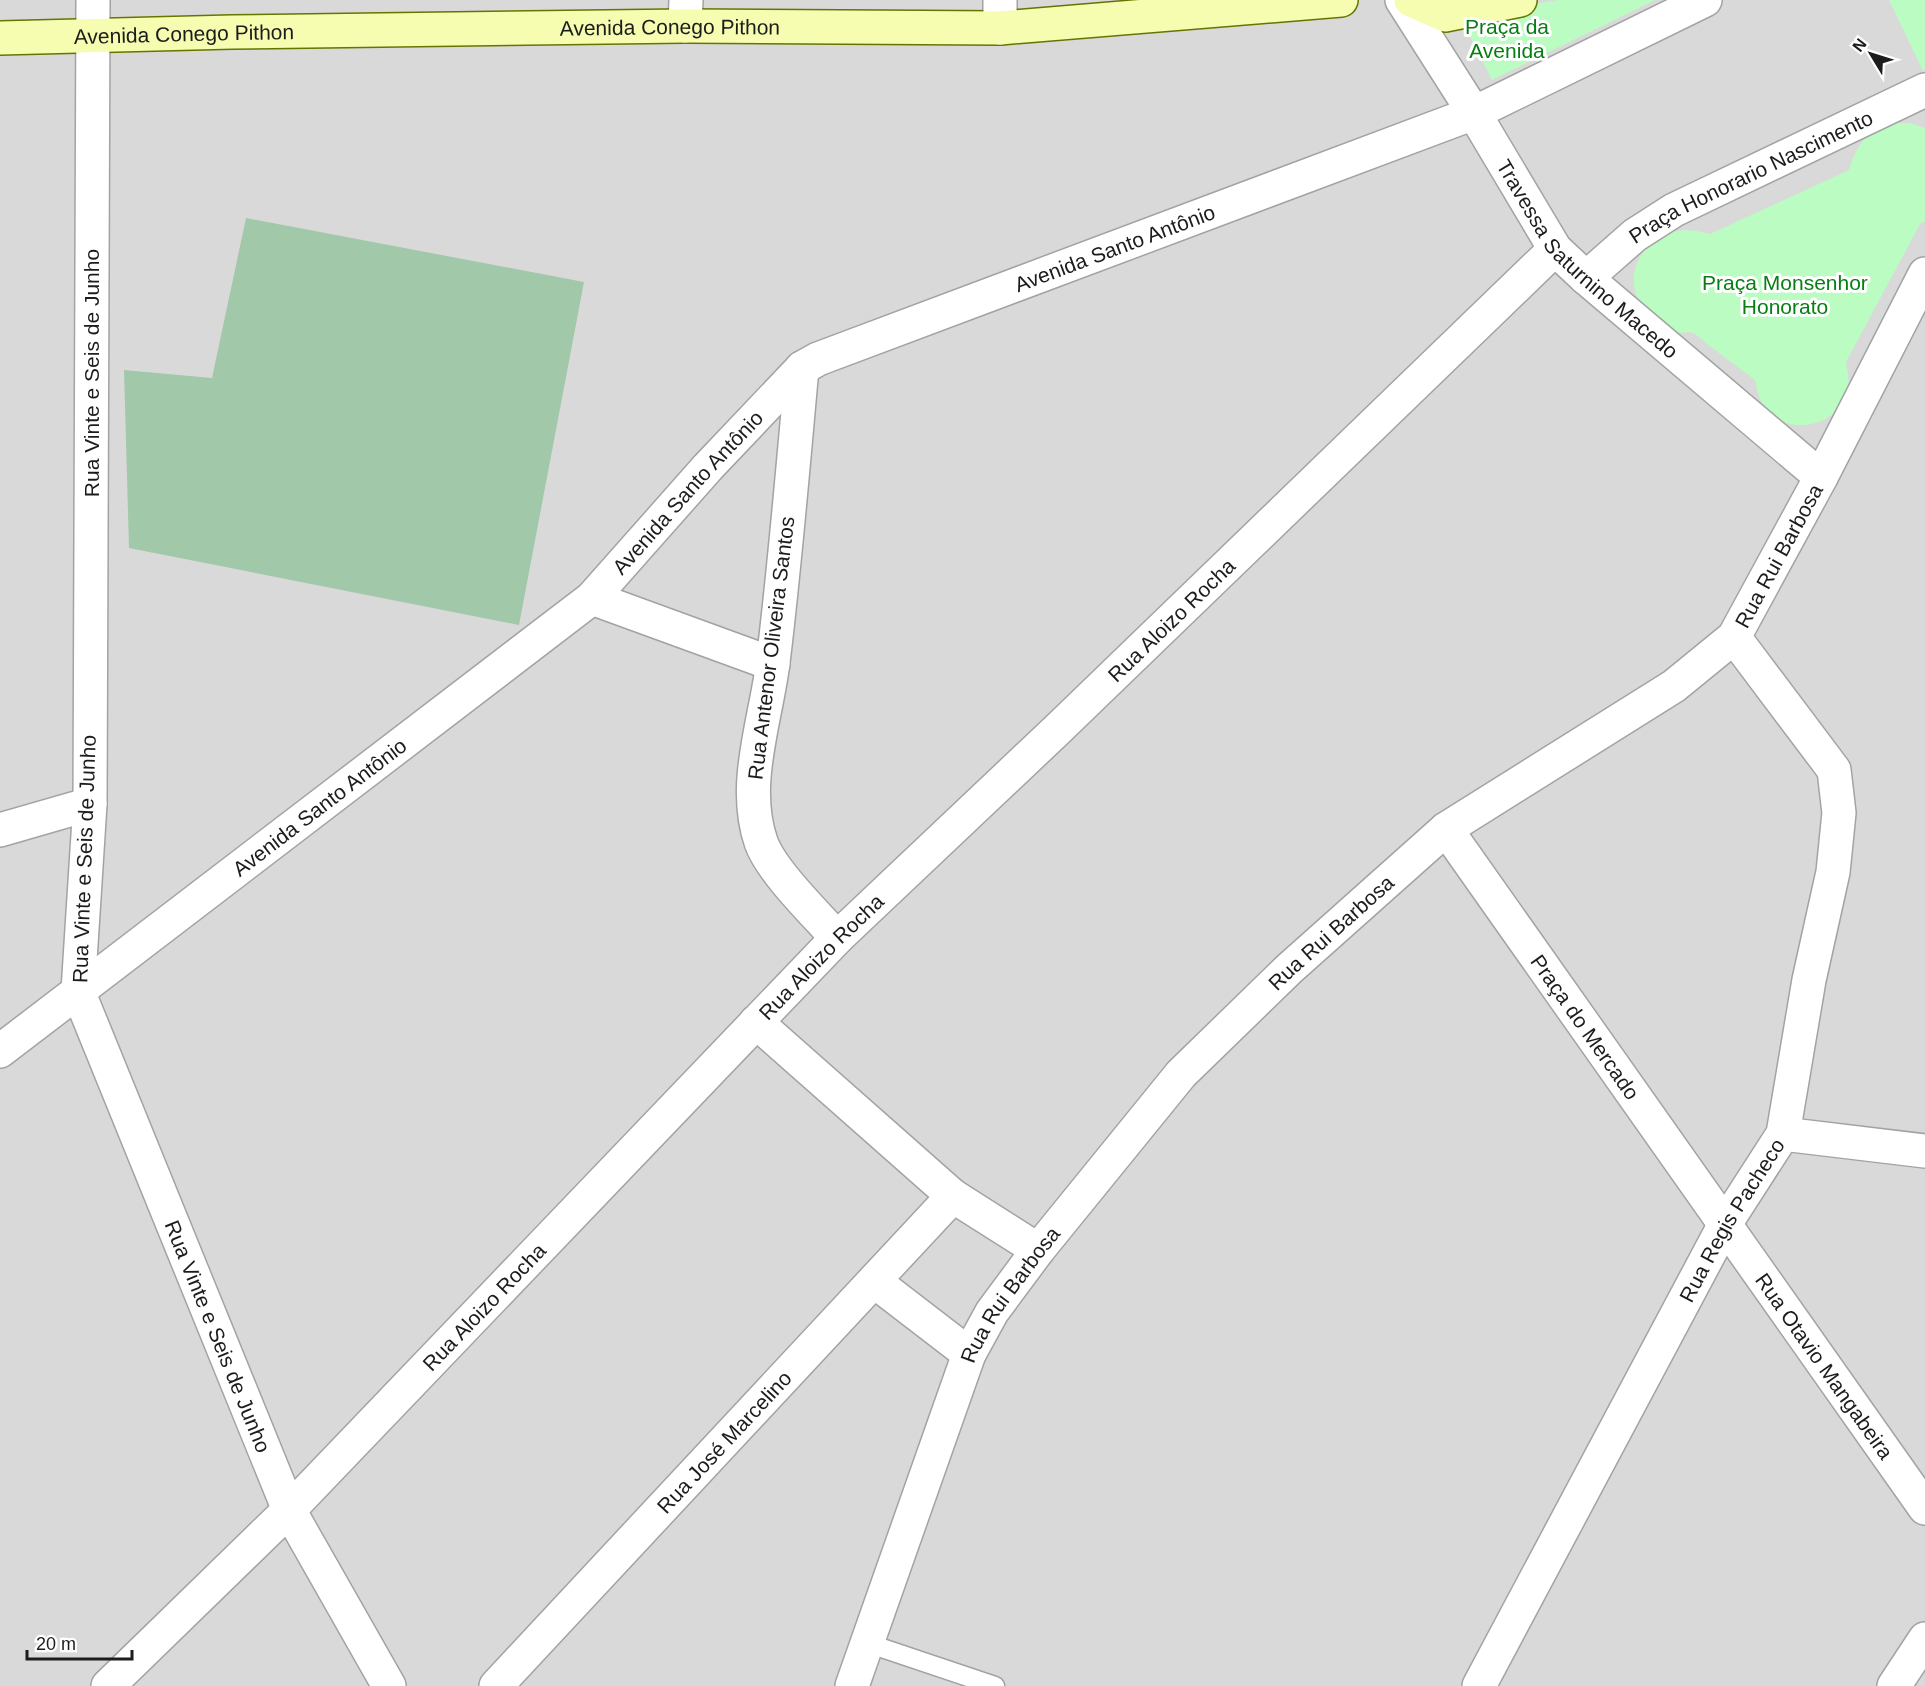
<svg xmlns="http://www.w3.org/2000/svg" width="1925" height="1686" font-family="Arial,sans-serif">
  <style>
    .residential { fill: #dad9d9 }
    .cemetery { fill: #a1c8a8 }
    .park { fill: #bafcc1 }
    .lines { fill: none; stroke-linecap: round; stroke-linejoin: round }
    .service-casing { stroke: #a3a3a3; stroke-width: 21 }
    .minor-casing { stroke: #a3a3a3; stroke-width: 36 }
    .secondary-casing { stroke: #667500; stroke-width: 36 }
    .service { stroke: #fff; stroke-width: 18 }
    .minor { stroke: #fff; stroke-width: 33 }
    .secondary { stroke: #f6fcb0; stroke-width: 33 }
    .labels { text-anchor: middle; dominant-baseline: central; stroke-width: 6; stroke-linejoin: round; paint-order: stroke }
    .park-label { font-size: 21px; fill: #067e13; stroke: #fff }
    .street-label { font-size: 21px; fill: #1c1c1c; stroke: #fff }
  </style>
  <rect width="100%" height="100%" fill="#eeeae1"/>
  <path class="residential" d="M0,0H1925V1686H0Z"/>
  <path class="cemetery" d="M246,218L584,282L519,625L129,548L124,370L212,378Z"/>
  <path class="park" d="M1558,0H1655L1492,80L1459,15Z
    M1889,0H1925V69L1923,71Z
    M1893,123H1910L1925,128V221L1920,224L1846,362C1848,372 1850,384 1847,394C1835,427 1789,436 1767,410C1759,401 1757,390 1755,380C1739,368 1723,356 1707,344C1703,341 1698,335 1693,333C1687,331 1680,334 1674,332C1637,318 1618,274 1650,245C1668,228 1687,228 1710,234L1849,170C1858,142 1866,133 1893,123Z"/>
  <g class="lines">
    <defs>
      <path id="service" d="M867,1643L995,1686"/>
      <g id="minor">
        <path id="s1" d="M93,0L90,804L78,991L289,1510L389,1686"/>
        <path d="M1000,0V28"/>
        <path id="s2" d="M1402,0L1474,113L1555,249L1586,278L1821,477"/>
        <path d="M685,26L686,0"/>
        <path id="s3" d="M1586,278L1635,235L1674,210L1925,90"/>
        <path d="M802,368C793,466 785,565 773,662C766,720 741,784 761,842C771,871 816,914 837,938"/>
        <path d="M592,598L773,664"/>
        <path id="s4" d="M1446,829L1925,1508"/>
        <path d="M0,830L90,804"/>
        <path d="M756,1022L953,1196L1038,1250"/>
        <path id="s5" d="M0,1051L592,598L708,467L802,368L818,359L1474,113L1705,0"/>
        <path d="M1783,1134L1925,1151"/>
        <path d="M874,1281L969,1354"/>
        <path id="s6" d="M108,1686L289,1510L837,938L1058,729L1555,249"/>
        <path id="s7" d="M496,1686L953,1196"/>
        <path id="s8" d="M852,1686L969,1354L992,1312L1038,1250L1181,1074L1289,969L1446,829L1674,686L1734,637L1821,477L1925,274"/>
        <path id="s9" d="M1479,1686L1725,1224L1783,1134L1809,980L1833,872L1839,813L1834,770L1734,637"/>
        <path d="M1894,1686L1925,1639"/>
      </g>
      <g id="secondary">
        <path d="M1411,0L1445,15L1520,0"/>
        <path id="s10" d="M0,38L232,32L685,26L1000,28L1341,0"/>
      </g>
    </defs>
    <use href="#service" class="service-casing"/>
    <use href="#minor" class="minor-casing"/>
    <use href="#secondary" class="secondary-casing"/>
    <use href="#service" class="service"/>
    <use href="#minor" class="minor"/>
    <use href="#secondary" class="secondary"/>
  </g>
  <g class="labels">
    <g class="park-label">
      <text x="1507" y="26">Praça da<tspan x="1507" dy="24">Avenida</tspan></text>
      <text x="1785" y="282">Praça Monsenhor<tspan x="1785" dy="24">Honorato</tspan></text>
    </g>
    <g class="street-label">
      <text stroke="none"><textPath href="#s10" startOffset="670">Avenida Conego Pithon</textPath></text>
      <text stroke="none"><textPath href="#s10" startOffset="184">Avenida Conego Pithon</textPath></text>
      <text stroke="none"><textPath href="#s3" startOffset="195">Praça Honorario Nascimento</textPath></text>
      <text stroke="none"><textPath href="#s5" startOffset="1392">Avenida Santo Antônio</textPath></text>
      <text stroke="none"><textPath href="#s2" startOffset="321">Travessa Saturnino Macedo</textPath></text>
      <text transform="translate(91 373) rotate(-90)">Rua Vinte e Seis de Junho</text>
      <text stroke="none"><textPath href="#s5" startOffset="888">Avenida Santo Antônio</textPath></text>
      <text stroke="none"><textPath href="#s8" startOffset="1504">Rua Rui Barbosa</textPath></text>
      <text stroke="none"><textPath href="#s6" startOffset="1506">Rua Aloizo Rocha</textPath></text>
      <text transform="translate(771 648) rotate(-83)">Rua Antenor Oliveira Santos</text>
      <text stroke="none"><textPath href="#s5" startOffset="402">Avenida Santo Antônio</textPath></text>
      <text transform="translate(84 859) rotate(-88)">Rua Vinte e Seis de Junho</text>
      <text stroke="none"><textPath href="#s8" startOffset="910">Rua Rui Barbosa</textPath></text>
      <text stroke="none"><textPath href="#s6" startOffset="1020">Rua Aloizo Rocha</textPath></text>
      <text stroke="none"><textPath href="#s4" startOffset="242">Praça do Mercado</textPath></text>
      <text stroke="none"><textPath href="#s9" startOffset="530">Rua Regis Pacheco</textPath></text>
      <text stroke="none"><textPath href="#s8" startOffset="424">Rua Rui Barbosa</textPath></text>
      <text stroke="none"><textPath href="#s6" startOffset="534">Rua Aloizo Rocha</textPath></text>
      <text stroke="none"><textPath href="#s1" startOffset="1364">Rua Vinte e Seis de Junho</textPath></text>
      <text stroke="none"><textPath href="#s4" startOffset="657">Rua Otavio Mangabeira</textPath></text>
      <text stroke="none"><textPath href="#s7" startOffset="334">Rua José Marcelino</textPath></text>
    </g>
  </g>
  <g transform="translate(1871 54) rotate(308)" stroke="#ffffff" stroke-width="4.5" paint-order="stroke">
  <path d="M0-4.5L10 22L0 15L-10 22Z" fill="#1c1c1c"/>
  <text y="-9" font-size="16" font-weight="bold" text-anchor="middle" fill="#1c1c1c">N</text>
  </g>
  <path d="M27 1650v9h105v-9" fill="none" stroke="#1c1c1c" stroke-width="3"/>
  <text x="36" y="1650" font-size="18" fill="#1c1c1c" stroke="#ffffff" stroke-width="4.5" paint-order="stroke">20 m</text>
</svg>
